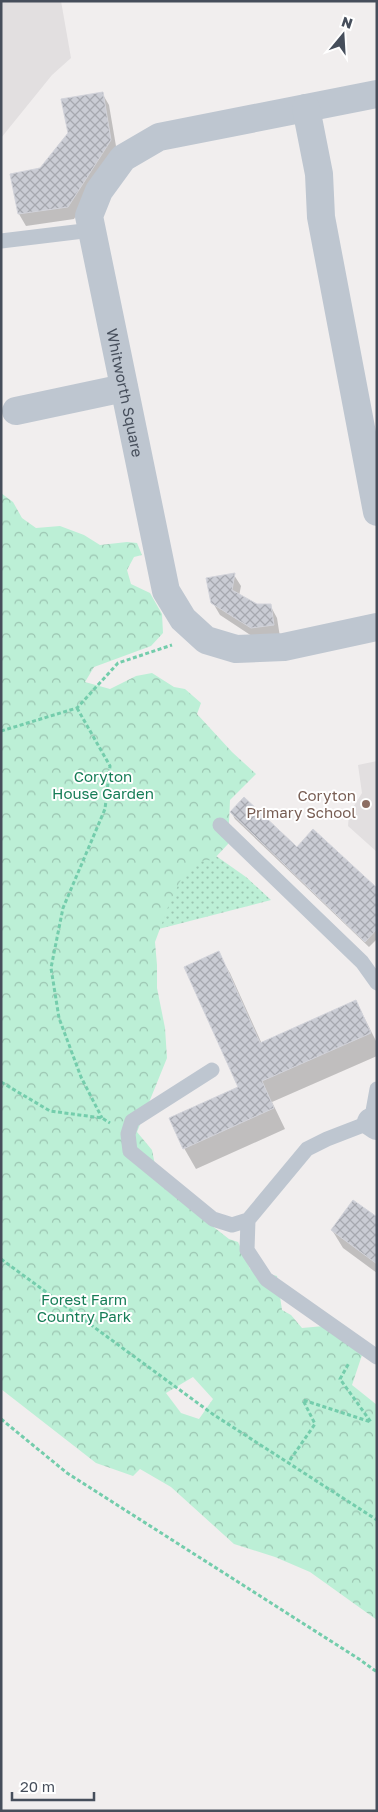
<svg xmlns="http://www.w3.org/2000/svg" width="378" height="1812" font-family="'Golos Text',sans-serif">
  <style>
    .education { fill: #e2dfe0 }
    .grass { fill: url(#grass-dots) }
    .forest { fill: url(#forest-crowns); fill-rule: evenodd }
    .shadow { fill: #0003 }
    .building { fill: url(#building-cross-hatch); stroke: #d2d3da }
    .lines { fill: none; stroke-linecap: round; stroke-linejoin: round }
    .path { stroke: #74cdac; stroke-width: 3; stroke-dasharray: 4 2.5; stroke-linecap: butt }
    .service { stroke: #bec6d0; stroke-width: 15 }
    .minor { stroke: #bec6d0; stroke-width: 28 }
    .education-dot { fill: #8d6e63; stroke: #fff; stroke-width: 2 }
    .labels { text-anchor: middle; dominant-baseline: central; stroke-width: 4; stroke-linejoin: round; paint-order: stroke }
    .street-label { font-size: 15px; fill: #464e5b; stroke: #fff }
    .park-label { font-size: 15px; fill: #167d57; stroke: #fff }
    .education-label { font-size: 15px; fill: #785e54; stroke: #fff; text-anchor: end }
  </style>
  <defs>
    <pattern id="grass-dots" width="8" height="8" patternUnits="userSpaceOnUse" patternTransform="scale(1.25)"><rect width="8" height="8" fill="#bcefd6"/><path d="M2 2h.1M6 6h.1" fill="none" stroke="#9bc4b1" stroke-width="1.8" stroke-linecap="round"/></pattern>
    <pattern id="forest-crowns" width="20" height="18" patternUnits="userSpaceOnUse" patternTransform="scale(1.25)"><rect width="20" height="18" fill="#bcefd6"/><path d="M2 6a3 3 0 1 1 6 0M12 15a3 3 0 1 1 6 0" fill="none" stroke="#9bc4b1"/></pattern>
    <pattern id="building-cross-hatch" width="8" height="8" patternUnits="userSpaceOnUse" patternTransform="scale(1.25)"><rect width="8" height="8" fill="#caccd4"/><path d="M0 0l8 8M0 8l8-8" fill="none" stroke="#a6a8af"/></pattern>
  </defs>
  <rect width="100%" height="100%" fill="#f1eeee"/>
  <path class="education" d="M1,1H61L71,58L52,75L1,138Z
    M377,761V852L348,826L349,814L362,793L358,765Z"/>
  <path class="grass" d="M199,844L246,877L271,900L151,931Z"/>
  <path class="forest" d="M1,493L13,502L22,518L36,528L60,526L84,535L100,545L127,542L137,543L142,555L134,557L127,570L131,584L150,593L162,614L163,633L151,646L94,667L85,682L110,689L136,676L152,673L174,687L185,689L201,703L197,714L232,752L256,774L230,800L228,844L213,860L200,861L183,876L171,899L155,942L157,965V988L165,1028L167,1058L137,1132L152,1150L158,1180L170,1193L229,1239L238,1242L250,1269L277,1276L282,1310L291,1315L302,1328L335,1325L362,1355L352,1385L377,1405V1620L310,1572L275,1557L234,1544L171,1487L140,1469L133,1476L96,1463L1,1389ZM193,1377L213,1399L199,1419L181,1413L166,1393Z"/>
  <path class="shadow" d="M102,93L109,105L117,152L74,219L26,226L19,214L12,175L41,169Z
    M234,575L241,586L239,596L256,606L270,605L277,618L280,637L258,640L220,615L213,603Z
    M231,812L297,849L377,890V939L369,947L235,819Z
    M218,953L230,973L262,1044L356,1001L377,1043V1056L272,1102L285,1129L196,1169L184,1148L240,1088Z
    M377,1219V1273L343,1248L332,1230Z"/>
  <path class="building" d="M103,92L111,140L68,207L18,214L10,174L40,168L68,133L61,99Z
    M235,573L232,590L257,604H271L274,625L251,628L211,603L206,578Z
    M244,797L297,847L313,829L377,888V929L365,942L230,812Z
    M219,951L260,1043L356,1000L371,1033L262,1081L274,1108L183,1149L169,1118L238,1087L184,967Z
    M353,1200L377,1217V1264L331,1230Z"/>
  <g class="lines">
    <path class="path" d="M77,708L110,766L105,809L63,908L51,968L59,1018L81,1077L102,1118
      M1,731L77,708L118,663L172,645
      M1,1082L50,1111L102,1118L110,1123
      M1,1259L214,1415L377,1520
      M1,1419L67,1473L359,1659L377,1672
      M290,1460L315,1424L303,1400L371,1422L340,1379L349,1363"/>
    <path class="service" d="M1,241L92,230
      M220,825L362,962L377,983
      M212,1070L132,1121L128,1134L130,1151L213,1219L232,1225L248,1220L307,1149L327,1139L371,1122L377,1089
      M248,1220L247,1250L266,1279L377,1357"/>
    <g class="minor">
      <path id="s1" d="M377,94L159,137L123,158L99,191L89,216L166,591L183,619L206,640L236,649L284,647L377,627"/>
      <path d="M306,108L319,174L321,217L377,512"/>
      <path d="M16,411L124,388"/>
      <path d="M371,1122L377,1126"/>
    </g>
  </g>
  <circle class="education-dot" cx="366" cy="804" r="5"/>
  <g class="labels">
    <g class="street-label">
      <text stroke="none"><textPath href="#s1" startOffset="512">Whitworth Square</textPath></text>
    </g>
    <g class="park-label">
      <text x="103" y="776">Coryton<tspan x="103" dy="17">House Garden</tspan></text>
      <text x="84" y="1299">Forest Farm<tspan x="84" dy="17">Country Park</tspan></text>
    </g>
    <g class="education-label">
      <text x="356" y="795">Coryton<tspan x="356" dy="17">Primary School</tspan></text>
    </g>
  </g>
  <rect width="378" height="1812" fill="none" stroke="#464e5b" stroke-width="5"/>
  <g transform="translate(343 35) rotate(18)" stroke="#ffffff" stroke-width="4" paint-order="stroke">
  <path d="M0-4L9 19L0 12L-9 19Z" fill="#464e5b"/>
  <text y="-8" font-size="14" font-weight="bold" text-anchor="middle" fill="#464e5b">N</text>
  </g>
  <path d="M12 1792v8h82v-8" fill="none" stroke="#464e5b" stroke-width="2.5"/>
  <text x="20" y="1792" font-size="15" fill="#464e5b" stroke="#ffffff" stroke-width="4" paint-order="stroke">20 m</text>
</svg>
